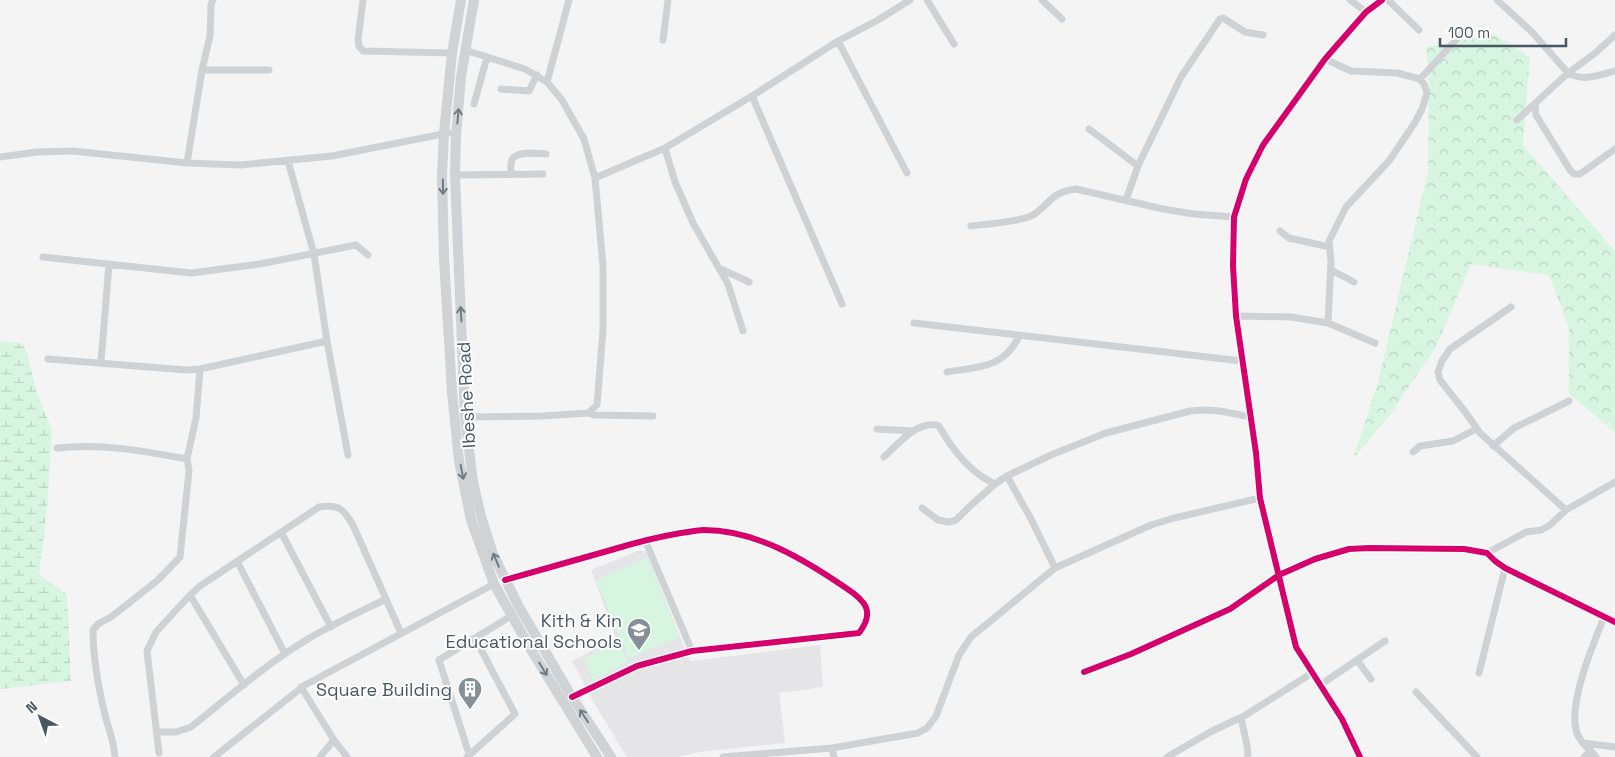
<svg xmlns="http://www.w3.org/2000/svg" width="1615" height="757" font-family="'Space Grotesk',sans-serif">
  <style>
    .education { fill: #e5e5e7 }
    .grass { fill: #d7f5e0 }
    .forest { fill: url(#forest-crowns) }
    .wetland { fill: url(#wetland-marsh) }
    .lines { fill: none; stroke-linecap: round; stroke-linejoin: round }
    .minor { stroke: #cfd2d5; stroke-width: 7 }
    .secondary { stroke: #cfd3d5; stroke-width: 10 }
    .cycleway-casing { stroke: #fff; stroke-width: 9 }
    .cycleway { stroke: #d6006c; stroke-width: 6 }
    .oneway { stroke: #707d85 }
    .labels { text-anchor: middle; dominant-baseline: central; stroke-width: 4; stroke-linejoin: round; paint-order: stroke }
    .street-label { font-size: 18px; fill: #485863; stroke: #fff }
    .poi-label { font-size: 18px; fill: #485863; stroke: #fff; text-anchor: end }
  </style>
  <defs>
    <pattern id="forest-crowns" width="20" height="18" patternUnits="userSpaceOnUse" patternTransform="scale(1.25)"><rect width="20" height="18" fill="#d7f5e0"/><path d="M2 6a3 3 0 1 1 6 0M12 15a3 3 0 1 1 6 0" fill="none" stroke="#bad4c3"/></pattern>
    <pattern id="wetland-marsh" width="20" height="14" patternUnits="userSpaceOnUse" patternTransform="scale(1.25)"><rect width="20" height="14" fill="#d7f5e0"/><path d="M1 5h8M5 5V1M11 12h8M15 12V8" fill="none" stroke="#bad4c3"/></pattern>
  </defs>
  <rect width="100%" height="100%" fill="#f4f4f4"/>
  <path class="education" d="M640,550L646,552L690,661L820,645L823,687L779,693L785,743L699,752L678,757H627L594,703L572,661L616,638L591,570Z"/>
  <path class="grass" d="M647,558L680,637L629,658L596,580Z
    M618,642L628,662L593,680L583,659Z"/>
  <path class="forest" d="M1494,34L1530,57L1523,145L1615,251V432L1569,394V328L1549,275L1471,264L1436,347L1389,416L1353,459L1378,382L1428,171L1429,83L1426,47Z"/>
  <path class="wetland" d="M0,341L24,344L37,393L52,430L47,508L39,575L67,594L71,681L0,689Z"/>
  <g class="lines">
    <path class="minor" d="M363,0L358,40L359,46L363,51L452,53
      M927,0L954,44
      M1042,0L1062,19
      M1350,0L1366,12
      M1388,0L1419,30
      M1497,0L1532,32L1568,73C1584,82 1599,75 1615,71
      M663,40L668,0
      M838,41L907,173
      M465,50L525,69L547,82L562,100L584,139L595,178L603,266V330L597,405L588,413
      M1325,59L1351,71L1397,73L1420,79L1424,84L1427,93L1422,109L1414,124L1389,161L1346,207L1329,241L1331,262L1328,323
      M202,70H269
      M1420,79L1465,30
      M547,82L569,0
      M501,89L529,91L537,75
      M752,96L842,304
      M474,104L487,57
      M1535,105L1536,115L1570,170L1574,174H1580L1615,149
      M1517,120L1568,73L1594,54L1615,35
      M1089,129L1138,166
      M665,148L675,182L693,223L728,284L743,331
      M0,157L37,152L73,151L187,163L240,165L332,156L448,133
      M288,161L314,254L327,341L348,455
      M187,163L202,70L210,36L211,4L213,0
      M511,174C511,169 510,161 513,158C520,150 538,154 546,154
      M455,175L543,174
      M595,178L665,148L752,96L838,41L878,20L910,0
      M1126,200L1138,166L1181,77L1220,19L1223,18L1245,32L1263,35
      M971,226C986,224 1021,222 1033,215C1051,203 1051,192 1076,189L1163,209L1194,214L1234,217
      M1280,231L1289,238L1330,247
      M43,257L191,273L260,264L356,245L368,255
      M721,269L749,282
      M1331,270L1354,282
      M1511,307L1450,349L1442,361L1438,372L1440,380L1466,413L1480,433L1566,510
      M1236,316L1291,317L1328,323L1375,343
      M914,323L1242,361
      M48,359L186,370L200,369L327,341
      M101,362L109,264
      M947,372C977,367 1005,368 1019,336
      M465,417L543,416L588,413L594,415L653,416
      M877,429L913,431
      M1493,446L1514,428L1569,401
      M57,448C101,443 144,451 187,459
      M1413,452L1420,446L1453,441L1476,429
      M884,457C898,444 918,419 939,426C952,449 970,473 995,484
      M1007,476L1031,519L1055,568
      M922,508L938,520L948,522L956,520L970,506L995,484L1007,476L1051,455L1106,433L1190,411L1205,410L1220,411L1251,417
      M281,532L331,627
      M645,540L692,651
      M1487,553L1526,532L1541,530L1550,525L1566,510L1615,482
      M237,561L285,654
      M505,580C540,570 576,560 611,550C634,543 657,537 681,533C689,532 697,530 704,530C756,530 805,560 846,588C866,601 875,612 859,633L692,651L637,666L572,697
      M190,595L244,685
      M1357,660L1371,679
      M1084,672L1131,654L1230,609L1279,575L1315,559L1349,549L1369,548L1464,549L1487,553L1495,561L1505,568L1615,622
      M1479,673L1505,568
      M1320,685L1385,641
      M301,687L334,740L347,757
      M1416,692L1477,757
      M1241,718L1247,745L1248,757
      M157,732H176L191,727C229,697 266,664 308,639C333,624 360,612 386,599
      M1583,743L1615,747
      M832,748L834,757
      M159,753L147,651L156,632L190,595L200,586L319,507C338,504 343,508 353,525L401,633
      M469,754L439,660L511,616
      M115,757C114,742 109,730 105,715C99,690 93,656 93,630L98,624L111,617L158,580L180,557L189,471L187,459L196,418L200,369
      M214,757L305,685L494,584
      M320,757L334,740
      M467,757L515,714L475,638
      M723,757L832,748L918,733L927,728L936,716L959,655L971,637L1055,568L1151,525L1174,518L1260,498
      M1167,757L1212,731L1244,716L1312,673
      M1360,757L1342,719L1296,647L1260,498L1256,453L1236,316L1233,266L1234,217L1246,179L1263,145L1325,59L1366,12L1382,0
      M1584,757L1591,751
      M1596,757C1590,749 1580,743 1577,733C1567,705 1593,645 1604,617"/>
    <path class="secondary" d="M461,0L452,53L444,133L442,176L444,258L452,392L459,461L471,520L494,584L530,648L597,757
      M474,0L461,77L456,134L455,175L465,417L473,482L481,516L493,554L519,607L572,697L611,757"/>
    <defs>
      <path id="cycleway" d="M505,580C540,570 576,560 611,550C634,543 657,537 681,533C689,532 697,530 704,530C756,530 805,560 846,588C866,601 875,612 859,633L692,651L637,666L572,697
        M1084,672L1131,654L1230,609L1279,575L1315,559L1349,549L1369,548L1464,549L1487,553L1495,561L1505,568L1615,622
        M1360,757L1342,719L1296,647L1260,498L1256,453L1236,316L1233,266L1234,217L1246,179L1263,145L1325,59L1366,12L1382,0"/>
    </defs>
    <use href="#cycleway" class="cycleway-casing"/>
    <use href="#cycleway" class="cycleway"/>
  </g>
  <defs><path id="oneway-shaft" d="M-6 0H5M1.5-3L5.5 0L1.5 3" fill="none" stroke-width="1.6" stroke-linecap="round" stroke-linejoin="round" transform="scale(1.25)"/></defs>
  <g class="oneway">
    <use href="#oneway-shaft" transform="translate(458 116) rotate(-85)"/>
    <use href="#oneway-shaft" transform="translate(443 187) rotate(89)"/>
    <use href="#oneway-shaft" transform="translate(461 314) rotate(-93)"/>
    <use href="#oneway-shaft" transform="translate(462 472) rotate(79)"/>
    <use href="#oneway-shaft" transform="translate(496 560) rotate(-113)"/>
    <use href="#oneway-shaft" transform="translate(543 669) rotate(59)"/>
    <use href="#oneway-shaft" transform="translate(584 716) rotate(-123)"/>
  </g>
  <defs>
    <symbol id="school-pin" viewBox="-11 -11 22 30"><path d="M0 17L-7.5 6A9.5 9.5 0 1 1 7.5 6Z" fill="#848f96" stroke="#fff"/><path d="M0-5L7-2L0 1L-7-2ZM-4 1L0 2.5L4 1V4Q0 6-4 4Z" fill="#fff"/></symbol>
    <symbol id="building-pin" viewBox="-11 -11 22 30"><path d="M0 17L-7.5 6A9.5 9.5 0 1 1 7.5 6Z" fill="#848f96" stroke="#fff"/><path d="M-4-6H4V6H1V3H-1V6H-4ZM-2.5-4.3h1.7v1.8h-1.7ZM.8-4.3h1.7v1.8H.8ZM-2.5-1h1.7V.8h-1.7ZM.8-1h1.7V.8H.8Z" fill="#fff"/></symbol>
  </defs>
  <g fill-rule="evenodd">
    <use href="#school-pin" x="625" y="616" width="28" height="38"/>
    <use href="#building-pin" x="456" y="675" width="28" height="38"/>
  </g>
  <g class="labels">
    <g class="street-label">
      <text transform="translate(466 395) rotate(-93)">Ibeshe Road</text>
    </g>
    <g class="poi-label">
      <text x="622" y="620">Kith &amp; Kin<tspan x="622" dy="21">Educational Schools</tspan></text>
      <text x="452" y="689">Square Building</text>
    </g>
  </g>
  <g transform="translate(40 717) rotate(319)" stroke="#ffffff" stroke-width="4" paint-order="stroke">
  <path d="M0-4L9 19L0 12L-9 19Z" fill="#485863"/>
  <text y="-8" font-size="14" font-weight="bold" text-anchor="middle" fill="#485863">N</text>
  </g>
  <path d="M1440 38v8h126v-8" fill="none" stroke="#485863" stroke-width="2.5"/>
  <text x="1448" y="38" font-size="15" fill="#485863" stroke="#ffffff" stroke-width="4" paint-order="stroke">100 m</text>
</svg>
